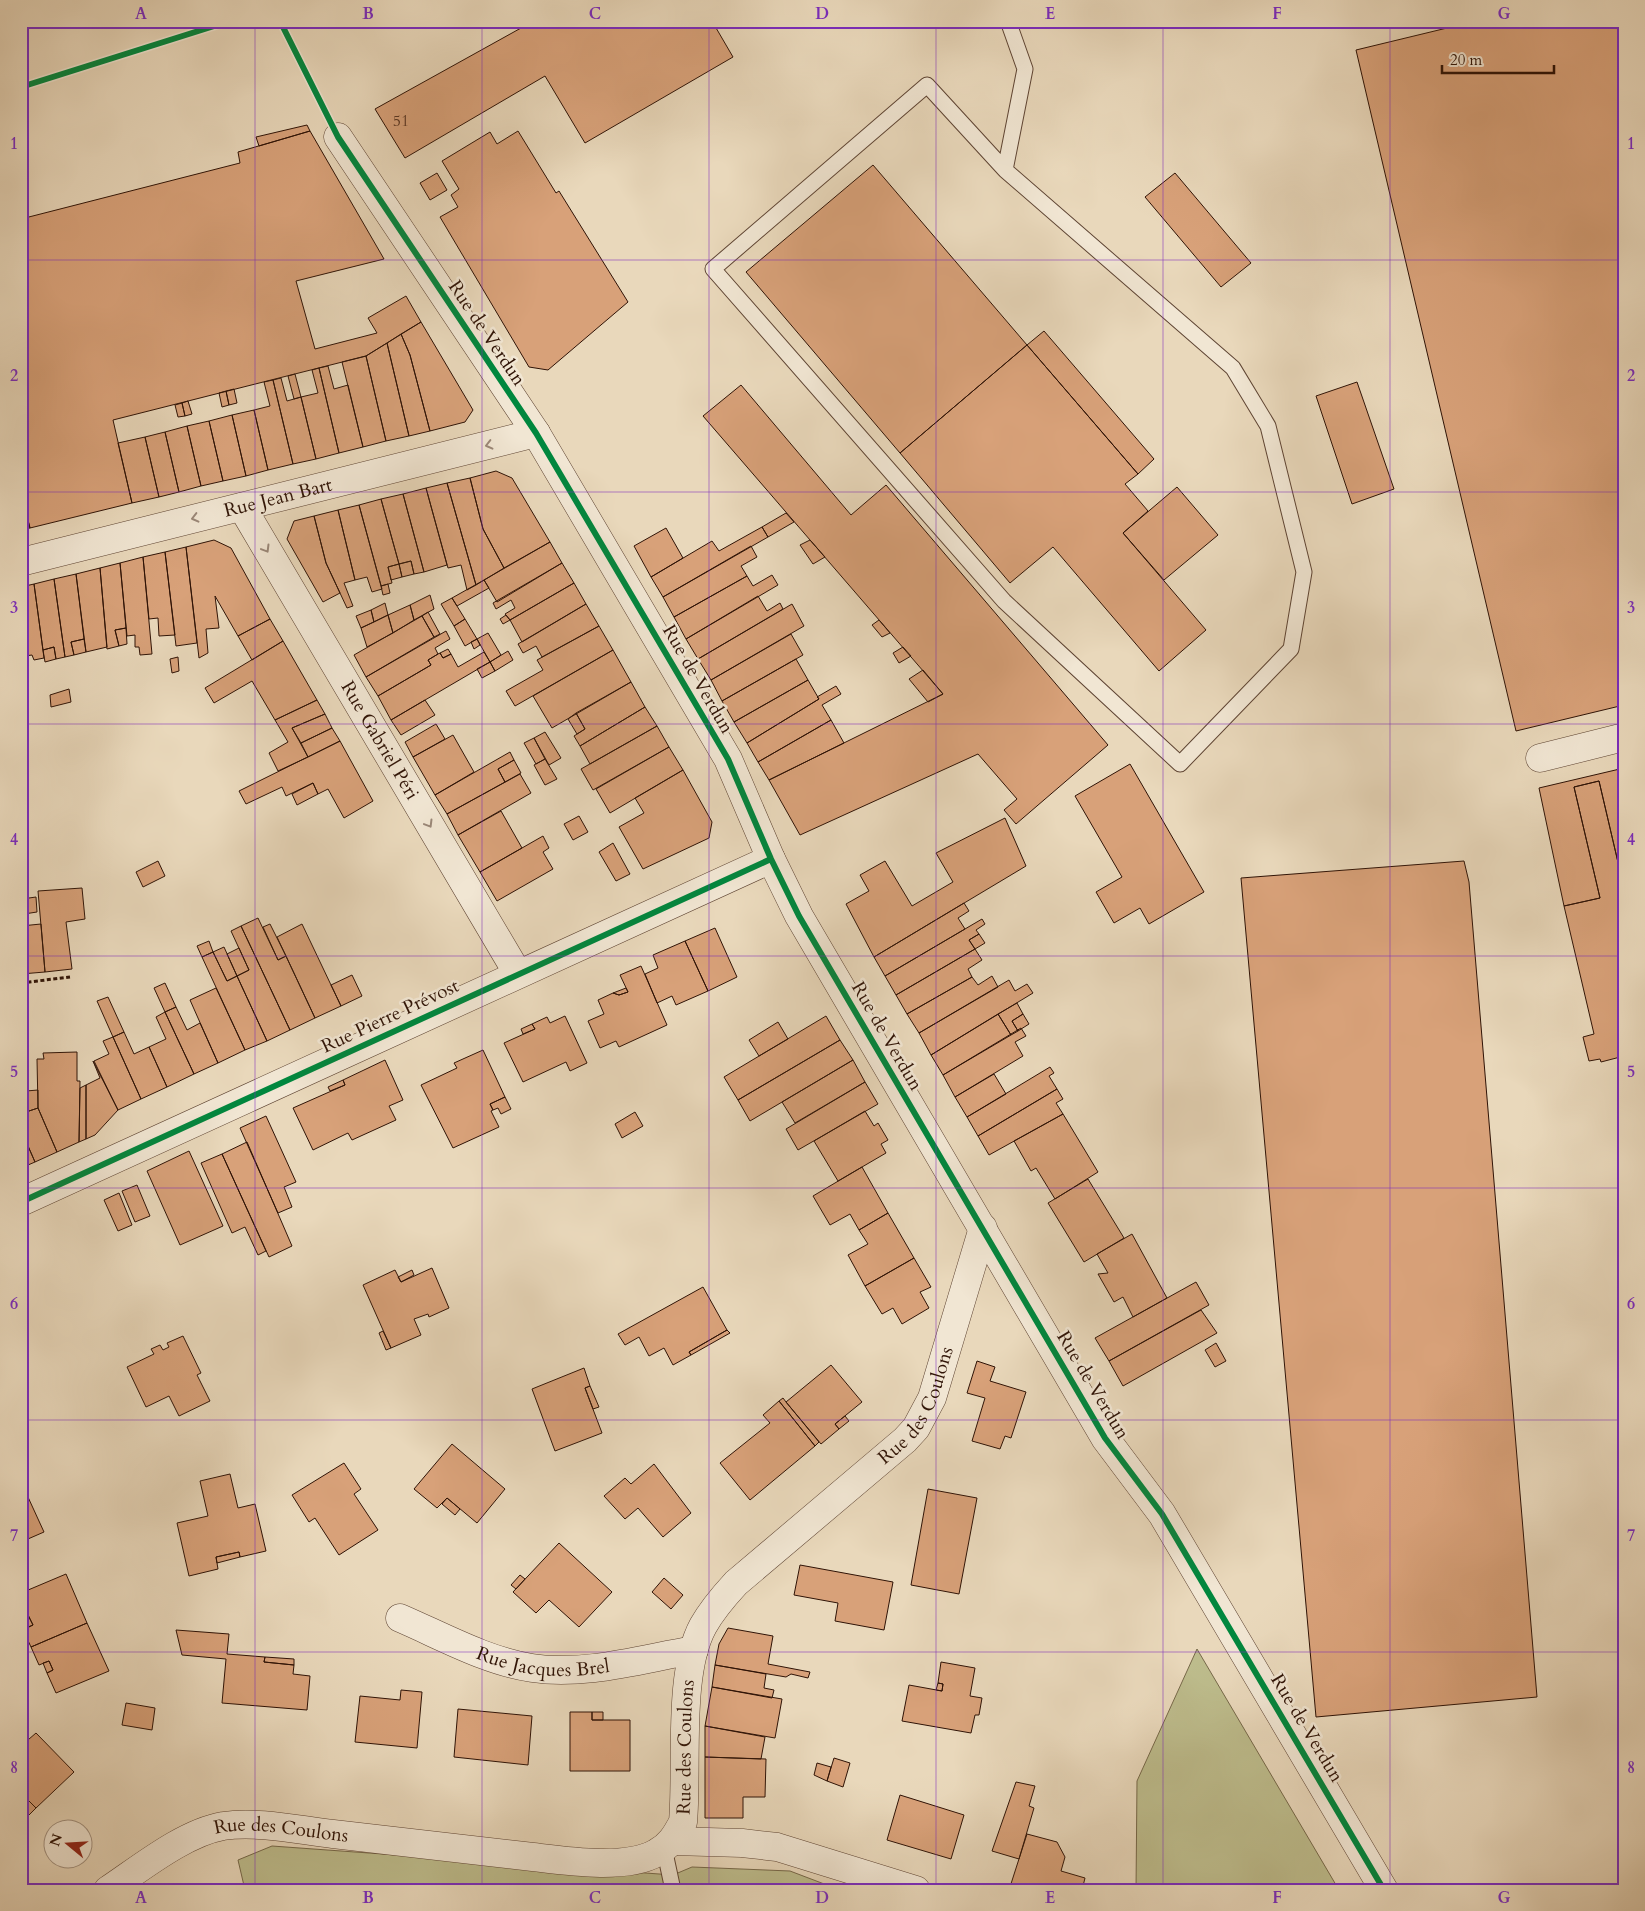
<svg xmlns="http://www.w3.org/2000/svg" width="1645" height="1911" font-family="Cardo,serif">
  <style>
    .green { fill: #bdbc8c; stroke: #766849 }
    .building { fill: #d8a179; stroke: #2f1306 }
    .lines { fill: none; stroke-linecap: round; stroke-linejoin: round }
    .service-casing { stroke: #5e4433; stroke-width: 17 }
    .minor-casing { stroke: #5e4433; stroke-width: 29 }
    .path { stroke: #2f1306; stroke-width: 3; stroke-dasharray: 4 2.5; stroke-linecap: butt }
    .service { stroke: #f1e6d3; stroke-width: 15 }
    .minor { stroke: #f1e6d3; stroke-width: 28 }
    .cycleway-casing { stroke: #f1e6d3; stroke-width: 9 }
    .cycleway { stroke: #00873e; stroke-width: 6 }
    .oneway { stroke: #9a8777 }
    .grid { fill: none; stroke: #7b2cbf; stroke-width: 1; stroke-opacity: 0.55 }
    .labels { text-anchor: middle; dominant-baseline: central; stroke-width: 5; stroke-linejoin: round; paint-order: stroke }
    .number-label { font-size: 16px; fill: #593623 }
    .street-label { font-size: 19px; fill: #2f1306; stroke: #f1e6d3 }
    .neatline { fill: none; stroke: #7b2cbf; stroke-width: 2 }
    .grid-label { font-size: 16px; text-anchor: middle; font-weight: bold; fill: #7b2cbf }
  </style>
  <rect width="100%" height="100%" fill="#e9d8bb"/>
  <filter id="stains"><feTurbulence type="fractalNoise" baseFrequency=".004" numOctaves="4"/><feColorMatrix values="0 0 0 0 .2 0 0 0 0 .09 0 0 0 0 .02 0 0 0 .5 -.17"/></filter>
  <radialGradient id="worn" r=".72"><stop offset=".6" stop-color="#630" stop-opacity="0"/><stop offset="1" stop-color="#630" stop-opacity=".3"/></radialGradient>
  <path class="green" d="M1197,1649L1339,1890H1136L1137,1781Z
    M272,1846L673,1875L692,1867L790,1871L840,1890H245L238,1860Z"/>
  <path class="building" d="M541,21H712L733,57L585,143L545,76L405,158L375,109L521,28Z
    M1476,21H1624V705L1516,731L1356,50Z
    M307,125L310,131L259,146L256,137Z
    M310,131L384,259L296,281L315,349L377,333L368,318L406,296L421,322L366,356L113,420L132,503L30,528L21,493V219L240,163L238,152Z
    M518,131L556,193L559,191L628,302L548,370L529,367L440,217L458,207L451,195L459,189L442,161L490,132L497,144Z
    M873,165L1027,345L900,453L746,272Z
    M437,173L447,190L430,200L420,183Z
    M1175,173L1251,263L1221,287L1145,197Z
    M421,322L473,410L465,422L430,431L410,355L401,334Z
    M1044,331L1154,459L1138,474L1027,345Z
    M401,334L410,355L430,431L409,436L387,343Z
    M387,343L409,436L386,441L366,356Z
    M1027,345L1138,474L1125,484L1148,511L1123,533L1206,630L1159,671L1053,547L1010,583L900,453Z
    M366,356L386,441L363,447L342,362Z
    M328,366L334,389L348,385L363,447L339,453L319,368Z
    M319,368L339,453L316,459L301,397L318,393L312,370Z
    M295,374L301,397L294,399L288,376Z
    M281,378L287,401L301,397L316,459L293,464L273,380Z
    M273,380L293,464L268,470L254,410L270,406L264,382Z
    M1357,382L1394,489L1352,504L1316,396Z
    M741,385L851,515L886,485L1108,745L1016,824L1004,810L1017,799L978,754L800,835L769,780L943,694L703,416Z
    M234,389L237,403L229,405L226,391Z
    M226,391L229,405L222,407L219,393Z
    M188,401L192,414L185,416L182,403Z
    M182,403L185,416L178,417L175,405Z
    M254,410L268,470L246,476L232,415Z
    M232,415L246,476L223,481L209,421Z
    M209,421L223,481L201,486L187,426Z
    M187,426L201,486L179,492L165,432Z
    M165,432L179,492L159,497L145,437Z
    M145,437L159,497L132,503L118,443Z
    M496,471L512,478L550,542L504,568L483,529L470,478Z
    M470,478L483,529L504,568L476,585L447,483Z
    M447,483L476,585L467,590L461,565L448,568L426,488Z
    M1177,487L1218,535L1164,580L1123,533Z
    M426,488L447,565L424,572L403,494Z
    M21,493L30,528L21,530Z
    M403,494L424,572L414,574L411,561L399,564L381,499Z
    M381,499L399,564L388,567L392,583L381,586L359,505Z
    M359,505L382,589L372,592L367,577L355,580L338,510Z
    M338,510L355,580L344,583L353,606L347,608L326,563L314,516Z
    M786,513L794,522L768,537L762,527Z
    M314,516L326,563L340,593L323,602L287,539L294,521Z
    M762,527L768,537L663,597L651,577L712,541L719,551Z
    M666,528L683,558L651,577L634,546Z
    M214,540L231,548L270,619L238,636L215,596L219,628L206,629L208,653L199,658L186,547Z
    M810,540L825,557L813,564L800,545Z
    M550,542L562,563L497,602L484,580Z
    M751,546L757,557L741,566L747,576L674,617L663,597Z
    M186,547L197,643L176,646L165,552Z
    M165,552L175,635L159,636L158,618L149,619L143,557Z
    M143,557L152,654L140,655L139,647H135V635L127,636L120,563Z
    M411,561L414,574L402,577L399,564Z
    M120,563L126,628L115,630L119,646L107,649L100,568Z
    M562,563L574,583L510,620L505,614L515,608L511,600L496,609L493,603Z
    M399,564L402,577L391,580L388,567Z
    M100,568L107,647L86,652L76,574Z
    M76,574L84,639L71,642L74,655L65,657L54,579Z
    M772,575L778,585L686,639L674,617L747,576L753,586Z
    M54,579L65,657L56,659L54,647L43,650L34,584Z
    M484,580L489,588L457,606L452,598Z
    M574,583L586,604L522,642L510,620Z
    M34,584L44,658L34,660L32,655L25,656L21,640V587Z
    M388,584L390,593L383,595L381,586Z
    M430,595L434,609L414,620L410,605Z
    M758,596L767,611L780,603L783,609L698,659L686,639Z
    M452,598L465,619L454,626L441,604Z
    M385,603L388,615L374,622L371,610Z
    M586,604L599,626L542,657L536,646L523,653L518,644Z
    M792,604L804,626L711,680L698,659Z
    M410,605L414,620L393,633L388,615Z
    M371,610L374,622L361,628L356,616Z
    M428,612L440,634L434,637L422,616Z
    M388,615L393,633L367,647L361,628Z
    M506,615L510,620L503,624L500,619Z
    M422,616L434,637L366,677L354,655Z
    M270,619L283,641L252,660L238,636Z
    M465,619L477,639L465,646L454,626Z
    M879,620L890,633L882,637L872,625Z
    M599,626L613,650L515,706L506,691L543,670L537,660Z
    M126,628L127,644L119,646L115,630Z
    M446,631L450,639L435,648L438,654L428,660L431,665L378,696L366,677Z
    M488,633L501,655L490,662L477,639Z
    M791,634L803,655L722,701L711,680Z
    M84,639L86,652L74,655L71,642Z
    M477,639L480,645L474,649L471,642Z
    M283,641L317,700L275,720L252,681L214,703L205,688Z
    M54,647L56,659L45,662L43,650Z
    M903,647L911,656L899,663L893,653Z
    M448,649L451,654L443,658L440,653Z
    M613,650L631,682L552,728L533,696Z
    M508,651L513,660L495,671L490,662Z
    M484,652L490,662L391,720L378,696L431,665L428,660L438,654L440,653L443,658L451,654L458,667Z
    M178,657L179,671L172,673L170,659Z
    M796,659L808,680L734,722L722,701Z
    M490,662L495,671L482,678L477,669Z
    M923,670L943,694L928,702L909,679Z
    M808,680L819,699L747,743L734,722Z
    M631,682L645,707L580,746L574,736L585,729L576,713Z
    M836,686L841,694L822,705L831,720L758,762L747,743L819,699L817,697Z
    M69,689L71,702L51,707L50,695Z
    M317,700L325,714L292,728L308,757L278,771L269,753L288,742L275,720Z
    M425,700L435,715L401,735L391,720Z
    M645,707L657,726L590,764L580,746Z
    M576,713L585,729L577,734L568,719Z
    M325,714L332,728L301,743L292,728Z
    M831,720L844,743L769,780L758,762Z
    M436,724L445,739L413,757L405,742Z
    M657,726L669,747L593,790L581,769Z
    M332,728L340,741L308,757L301,743Z
    M545,732L561,758L549,765L534,738Z
    M453,735L474,772L435,795L413,757Z
    M534,738L545,759L536,764L524,743Z
    M340,741L373,801L344,818L328,789L318,794L313,783L286,796L282,787L246,804L239,791Z
    M669,747L683,770L610,813L596,789Z
    M510,752L514,760L498,769L505,782L447,814L435,795Z
    M545,759L557,779L545,785L534,765Z
    M514,760L521,773L505,782L498,769Z
    M1130,764L1204,892L1149,924L1140,908L1114,923L1096,892L1122,877L1075,796Z
    M1624,768V888L1599,781L1574,787L1600,898L1564,906L1539,788Z
    M683,770L712,822L709,838L643,869L619,827L644,813L635,798Z
    M520,774L531,793L458,835L447,814Z
    M1599,781L1624,888V1056L1601,1062L1600,1059L1589,1061L1583,1037L1594,1034L1564,906L1600,898L1574,787Z
    M313,783L318,794L297,805L292,794Z
    M501,811L522,848L480,872L458,835Z
    M579,816L588,832L573,840L564,824Z
    M1005,818L1026,866L874,957L846,904L869,891L860,875L885,861L912,906L953,882L936,853Z
    M543,836L549,848L543,852L553,869L497,901L480,872Z
    M613,843L630,874L616,881L599,852Z
    M158,861L165,876L143,887L136,872Z
    M1464,861L1469,882L1537,1697L1316,1717L1241,878Z
    M82,888L85,919L66,922L72,969L45,972L38,891Z
    M36,897L37,912L24,914L22,899Z
    M964,903L969,911L958,918L965,929L885,976L874,957Z
    M258,918L278,960L286,956L315,1018L290,1030L241,926Z
    M982,919L985,924L976,930L979,934L969,940L975,949L896,995L885,976Z
    M41,924L45,972L21,974V926Z
    M270,924L286,956L278,960L263,927Z
    M302,924L341,1006L315,1018L277,937Z
    M241,926L290,1030L267,1041L237,976L249,970L231,931Z
    M715,928L737,977L708,991L685,941Z
    M979,934L985,943L975,949L969,940Z
    M209,941L213,952L202,957L197,946Z
    M685,941L708,991L676,1005L672,996L657,1003L645,974L658,968L653,955Z
    M224,947L237,976L227,981L213,952Z
    M239,948L249,970L237,976L227,954Z
    M975,949L982,960L968,969L972,977L907,1014L896,995Z
    M213,952L227,981L237,976L267,1041L245,1050L202,957Z
    M641,966L667,1025L619,1047L616,1041L600,1048L588,1021L604,1014L598,1000L613,993L619,995L628,992L620,975Z
    M352,975L362,996L341,1006L331,985Z
    M992,976L998,987L919,1033L907,1014L972,977L978,985Z
    M1009,980L1015,991L1027,984L1033,993L931,1055L919,1033Z
    M165,983L176,1007L165,1012L154,988Z
    M216,988L245,1050L218,1063L190,1000Z
    M626,988L628,992L619,995L613,993Z
    M108,997L124,1032L113,1037L97,1001Z
    M1017,1003L1023,1014L1012,1021L1018,1031L1011,1035L998,1014Z
    M176,1007L187,1030L200,1023L218,1063L194,1074L165,1012Z
    M165,1012L194,1074L167,1087L149,1047L166,1039L156,1017Z
    M998,1014L1011,1035L943,1075L931,1055Z
    M1023,1014L1029,1024L1018,1031L1012,1021Z
    M565,1016L587,1063L570,1071L566,1062L523,1082L504,1043L535,1029L532,1024L547,1017L550,1023Z
    M826,1016L840,1040L738,1100L724,1077Z
    M778,1022L788,1039L759,1056L749,1040Z
    M532,1024L535,1029L523,1034L521,1029Z
    M1021,1028L1026,1036L1015,1042L1023,1056L955,1097L943,1075Z
    M124,1032L134,1054L149,1047L167,1087L141,1099L113,1037Z
    M113,1037L141,1099L118,1110L94,1061L109,1054L103,1041Z
    M840,1040L853,1060L750,1121L738,1100Z
    M483,1050L505,1097L490,1104L493,1110L491,1111L499,1127L453,1148L421,1085L457,1068L454,1063Z
    M77,1052V1081H80L79,1142L57,1152L38,1108L37,1059H44L43,1053Z
    M385,1060L403,1100L389,1106L396,1120L352,1140L348,1133L313,1150L293,1108L345,1085L343,1080Z
    M853,1060L865,1082L795,1123L782,1102Z
    M93,1061L118,1110L95,1135L86,1139V1085L100,1078Z
    M1050,1067L1054,1073L1049,1076L1057,1089L978,1136L967,1117Z
    M994,1074L1006,1094L967,1117L955,1097Z
    M343,1080L345,1085L330,1091L328,1087Z
    M865,1082L878,1104L798,1150L786,1129Z
    M86,1085V1139L79,1142L80,1088Z
    M1057,1089L1063,1099L1056,1103L1063,1114L989,1155L978,1136Z
    M38,1090V1108L26,1112V1091Z
    M21,1091H26V1112L38,1108L57,1152L35,1162L21,1130Z
    M505,1097L511,1109L501,1114L498,1108L493,1110L490,1104Z
    M865,1111L874,1126L878,1123L888,1140L881,1144L886,1153L838,1181L814,1141Z
    M635,1112L643,1126L622,1138L615,1124Z
    M1063,1114L1098,1172L1055,1199L1036,1168L1031,1171L1014,1141Z
    M266,1116L296,1182L284,1187L292,1207L278,1213L240,1128Z
    M21,1130L35,1162L21,1168Z
    M247,1142L292,1246L269,1257L222,1154Z
    M189,1151L223,1226L180,1245L147,1171Z
    M222,1154L266,1251L258,1255L245,1227L232,1233L201,1163Z
    M862,1167L888,1213L859,1230L850,1214L830,1225L813,1196Z
    M1088,1179L1124,1238L1084,1262L1048,1203Z
    M137,1185L150,1216L135,1222L122,1191Z
    M119,1193L132,1225L118,1231L104,1200Z
    M888,1213L914,1258L865,1286L848,1255L868,1244L859,1230Z
    M1132,1234L1167,1298L1133,1317L1123,1297L1114,1302L1098,1274L1108,1273L1097,1254Z
    M914,1258L931,1287L920,1292L929,1308L902,1324L893,1308L882,1314L865,1286Z
    M432,1268L449,1308L429,1317L428,1314L414,1319L421,1335L391,1348L363,1285L395,1270L401,1282Z
    M412,1270L414,1275L401,1282L398,1277Z
    M1196,1282L1209,1305L1109,1361L1095,1338Z
    M703,1287L727,1330L689,1352L691,1355L673,1365L664,1348L649,1356L639,1337L625,1345L618,1334Z
    M1201,1310L1217,1333L1123,1386L1109,1361Z
    M727,1330L730,1333L691,1355L689,1352Z
    M383,1331L391,1348L386,1350L379,1333Z
    M183,1336L201,1373L197,1375L210,1401L179,1416L169,1396L146,1407L127,1367L154,1354L151,1349L160,1345L163,1350L169,1347L167,1343Z
    M1216,1343L1226,1361L1215,1367L1205,1350Z
    M977,1361L995,1367L990,1381L1026,1392L1011,1438L1005,1436L1000,1449L972,1441L985,1398L967,1393Z
    M831,1365L862,1402L835,1424L839,1429L821,1444L786,1402Z
    M584,1368L590,1386L585,1388L602,1433L555,1451L532,1389Z
    M590,1386L599,1407L593,1409L585,1388Z
    M783,1398L786,1402L819,1442L815,1446L779,1401Z
    M779,1401L815,1446L750,1500L720,1463L770,1423L763,1415Z
    M845,1416L849,1421L839,1429L835,1424Z
    M452,1444L505,1489L477,1523L447,1498L437,1508L414,1489Z
    M344,1463L361,1489L354,1494L378,1530L339,1555L315,1518L309,1522L292,1495Z
    M654,1464L691,1513L663,1537L638,1508L625,1519L604,1496L625,1478L631,1484Z
    M230,1474L238,1508L255,1504L266,1551L240,1557L239,1552L216,1557L218,1569L189,1576L177,1523L208,1516L200,1481Z
    M22,1484L44,1532L21,1542V1485Z
    M928,1489L977,1498L959,1594L911,1585Z
    M447,1498L460,1509L455,1515L442,1504Z
    M559,1543L612,1592L579,1627L549,1600L536,1613L513,1592Z
    M239,1552L240,1557L217,1563L216,1557Z
    M800,1565L893,1582L884,1630L835,1621L838,1603L794,1595Z
    M66,1574L87,1623L31,1647L23,1630L33,1625L28,1615L24,1618L21,1612V1593Z
    M520,1575L525,1579L516,1589L511,1585Z
    M664,1578L683,1595L671,1609L652,1592Z
    M28,1615L33,1625L28,1627L24,1618Z
    M87,1623L109,1671L56,1693L47,1673L53,1670L49,1661L39,1665L31,1647Z
    M728,1628L773,1636L768,1664L810,1672L808,1678L791,1674L786,1677L715,1665L719,1644Z
    M176,1630L229,1634L227,1654L265,1657L264,1662L294,1665L293,1674L310,1676L307,1710L222,1703L226,1659L182,1655Z
    M265,1657L294,1659V1665L264,1662Z
    M49,1661L53,1670L47,1673L43,1663Z
    M941,1662L975,1668L970,1696L982,1698L979,1715H975L971,1733L902,1721L909,1685L942,1691L943,1684L938,1683Z
    M715,1665L766,1674L764,1688L774,1690L772,1698L712,1687Z
    M938,1683L943,1684L942,1691L936,1690Z
    M712,1687L782,1699L775,1738L705,1726Z
    M401,1690L422,1692L417,1748L355,1742L360,1696L400,1700Z
    M126,1703L155,1708L152,1730L122,1725Z
    M458,1709L532,1716L528,1765L454,1757Z
    M570,1712H592V1720H630V1771H570Z
    M592,1712H603V1720H592Z
    M705,1726L765,1737L761,1759L705,1757Z
    M36,1733L74,1772L36,1808L21,1793V1746Z
    M705,1757L766,1759L765,1797H743V1818H705Z
    M834,1758L850,1763L843,1787L827,1781Z
    M817,1763L831,1767L827,1781L814,1775Z
    M1016,1782L1035,1786L1029,1806L1034,1808L1019,1859L992,1851Z
    M21,1793L36,1808L21,1823Z
    M900,1795L964,1815L951,1859L887,1840Z
    M1027,1834L1057,1842L1065,1857L1061,1871L1085,1878L1082,1890H1009Z"/>
  <g class="lines">
    <defs>
      <path id="service" d="M927,85L1005,170L1233,368L1268,426L1304,572L1291,649L1180,764L1004,601L713,269Z
        M1005,170L1025,69L1008,21
        M664,1848L673,1890"/>
      <g id="minor">
        <path d="M338,137L536,433L728,759L771,859L799,916L1105,1438L1162,1514L1384,1890"/>
        <path id="s1" d="M242,507L518,974"/>
        <path id="s2" d="M21,562L536,433"/>
        <path d="M1540,758L1624,737"/>
        <path d="M21,1202L771,859"/>
        <path id="s3" d="M400,1618C442,1636 486,1661 532,1668C585,1676 641,1659 694,1650"/>
        <path d="M673,1841L742,1843L777,1847L916,1890"/>
        <path id="s4" d="M108,1890C141,1868 184,1833 223,1826C258,1821 298,1830 333,1834C399,1842 466,1849 533,1857C566,1861 626,1870 656,1853C670,1846 676,1835 683,1822C688,1766 677,1674 703,1626C712,1610 724,1596 736,1583L905,1440L916,1428L932,1398L983,1228"/>
      </g>
    </defs>
    <use href="#service" class="service-casing"/>
    <use href="#minor" class="minor-casing"/>
    <path class="path" d="M179,21L207,29
      M21,983L70,977"/>
    <use href="#service" class="service"/>
    <use href="#minor" class="minor"/>
    <defs>
      <path id="cycleway" d="M280,21L338,137L536,433L728,759L771,859L799,916L1105,1438L1162,1514L1384,1890
        M21,87L230,21
        M21,1202L771,859"/>
    </defs>
    <use href="#cycleway" class="cycleway-casing"/>
    <use href="#cycleway" class="cycleway"/>
  </g>
  <defs><path id="oneway-chevron" d="M-2-3.5L2.5 0L-2 3.5" fill="none" stroke-width="1.6" stroke-linecap="round" stroke-linejoin="round" transform="scale(1.25)"/></defs>
  <g class="oneway">
    <use href="#oneway-chevron" transform="translate(489 445) rotate(166)"/>
    <use href="#oneway-chevron" transform="translate(195 518) rotate(166)"/>
    <use href="#oneway-chevron" transform="translate(266 549) rotate(59)"/>
    <use href="#oneway-chevron" transform="translate(429 824) rotate(59)"/>
  </g>
  <path class="grid" d="M255,21V1890M482,21V1890M709,21V1890M936,21V1890M1163,21V1890M1390,21V1890M21,260H1624M21,492H1624M21,724H1624M21,956H1624M21,1188H1624M21,1420H1624M21,1652H1624"/>
  <g class="labels">
    <g class="number-label">
      <text x="401" y="121">51</text>
    </g>
    <g class="street-label">
      <text transform="translate(487 333) rotate(56)">Rue de Verdun</text>
      <text stroke="none"><textPath href="#s2" startOffset="265">Rue Jean Bart</textPath></text>
      <text transform="translate(698 679) rotate(60)">Rue de Verdun</text>
      <text stroke="none"><textPath href="#s1" startOffset="271">Rue Gabriel Péri</textPath></text>
      <text transform="translate(390 1016) rotate(-25)">Rue Pierre Prévost</text>
      <text transform="translate(887 1036) rotate(60)">Rue de Verdun</text>
      <text transform="translate(1093 1385) rotate(59)">Rue de Verdun</text>
      <text stroke="none"><textPath href="#s4" startOffset="1121">Rue des Coulons</textPath></text>
      <text stroke="none"><textPath href="#s3" startOffset="152">Rue Jacques Brel</textPath></text>
      <text transform="translate(1307 1728) rotate(59)">Rue de Verdun</text>
      <text stroke="none"><textPath href="#s4" startOffset="686">Rue des Coulons</textPath></text>
      <text stroke="none"><textPath href="#s4" startOffset="191">Rue des Coulons</textPath></text>
    </g>
  </g>
  <rect width="1645" height="1911" fill="none" stroke="#e9d8bb" stroke-width="55"/>
  <g transform="translate(68 1844) rotate(288)"><circle r="24" fill="#f1e6d3" stroke="#a39281"/>
  <path d="M0-4L9 19L0 12L-9 19Z" fill="#8f2418"/>
  <text y="-8" font-size="14" font-weight="bold" text-anchor="middle" fill="#2f1306">N</text>
  </g>
  <path d="M1442 65v8h112v-8" fill="none" stroke="#2f1306" stroke-width="2.5"/>
  <text x="1450" y="65" font-size="15" fill="#2f1306" stroke="#f1e6d3" stroke-width="4" paint-order="stroke">20 m</text>
  <rect x="28" y="28" width="1590" height="1856" class="neatline"/>
  <g class="grid-label">
    <text x="141" y="19">A</text>
    <text x="368" y="19">B</text>
    <text x="595" y="19">C</text>
    <text x="822" y="19">D</text>
    <text x="1050" y="19">E</text>
    <text x="1277" y="19">F</text>
    <text x="1504" y="19">G</text>
    <text x="14" y="149">1</text>
    <text x="1631" y="149">1</text>
    <text x="14" y="381">2</text>
    <text x="1631" y="381">2</text>
    <text x="14" y="613">3</text>
    <text x="1631" y="613">3</text>
    <text x="14" y="845">4</text>
    <text x="1631" y="845">4</text>
    <text x="14" y="1077">5</text>
    <text x="1631" y="1077">5</text>
    <text x="14" y="1309">6</text>
    <text x="1631" y="1309">6</text>
    <text x="14" y="1541">7</text>
    <text x="1631" y="1541">7</text>
    <text x="14" y="1773">8</text>
    <text x="1631" y="1773">8</text>
    <text x="141" y="1903">A</text>
    <text x="368" y="1903">B</text>
    <text x="595" y="1903">C</text>
    <text x="822" y="1903">D</text>
    <text x="1050" y="1903">E</text>
    <text x="1277" y="1903">F</text>
    <text x="1504" y="1903">G</text>
  </g>
  <rect width="100%" height="100%" filter="url(#stains)"/>
  <rect width="100%" height="100%" fill="url(#worn)"/>
</svg>
